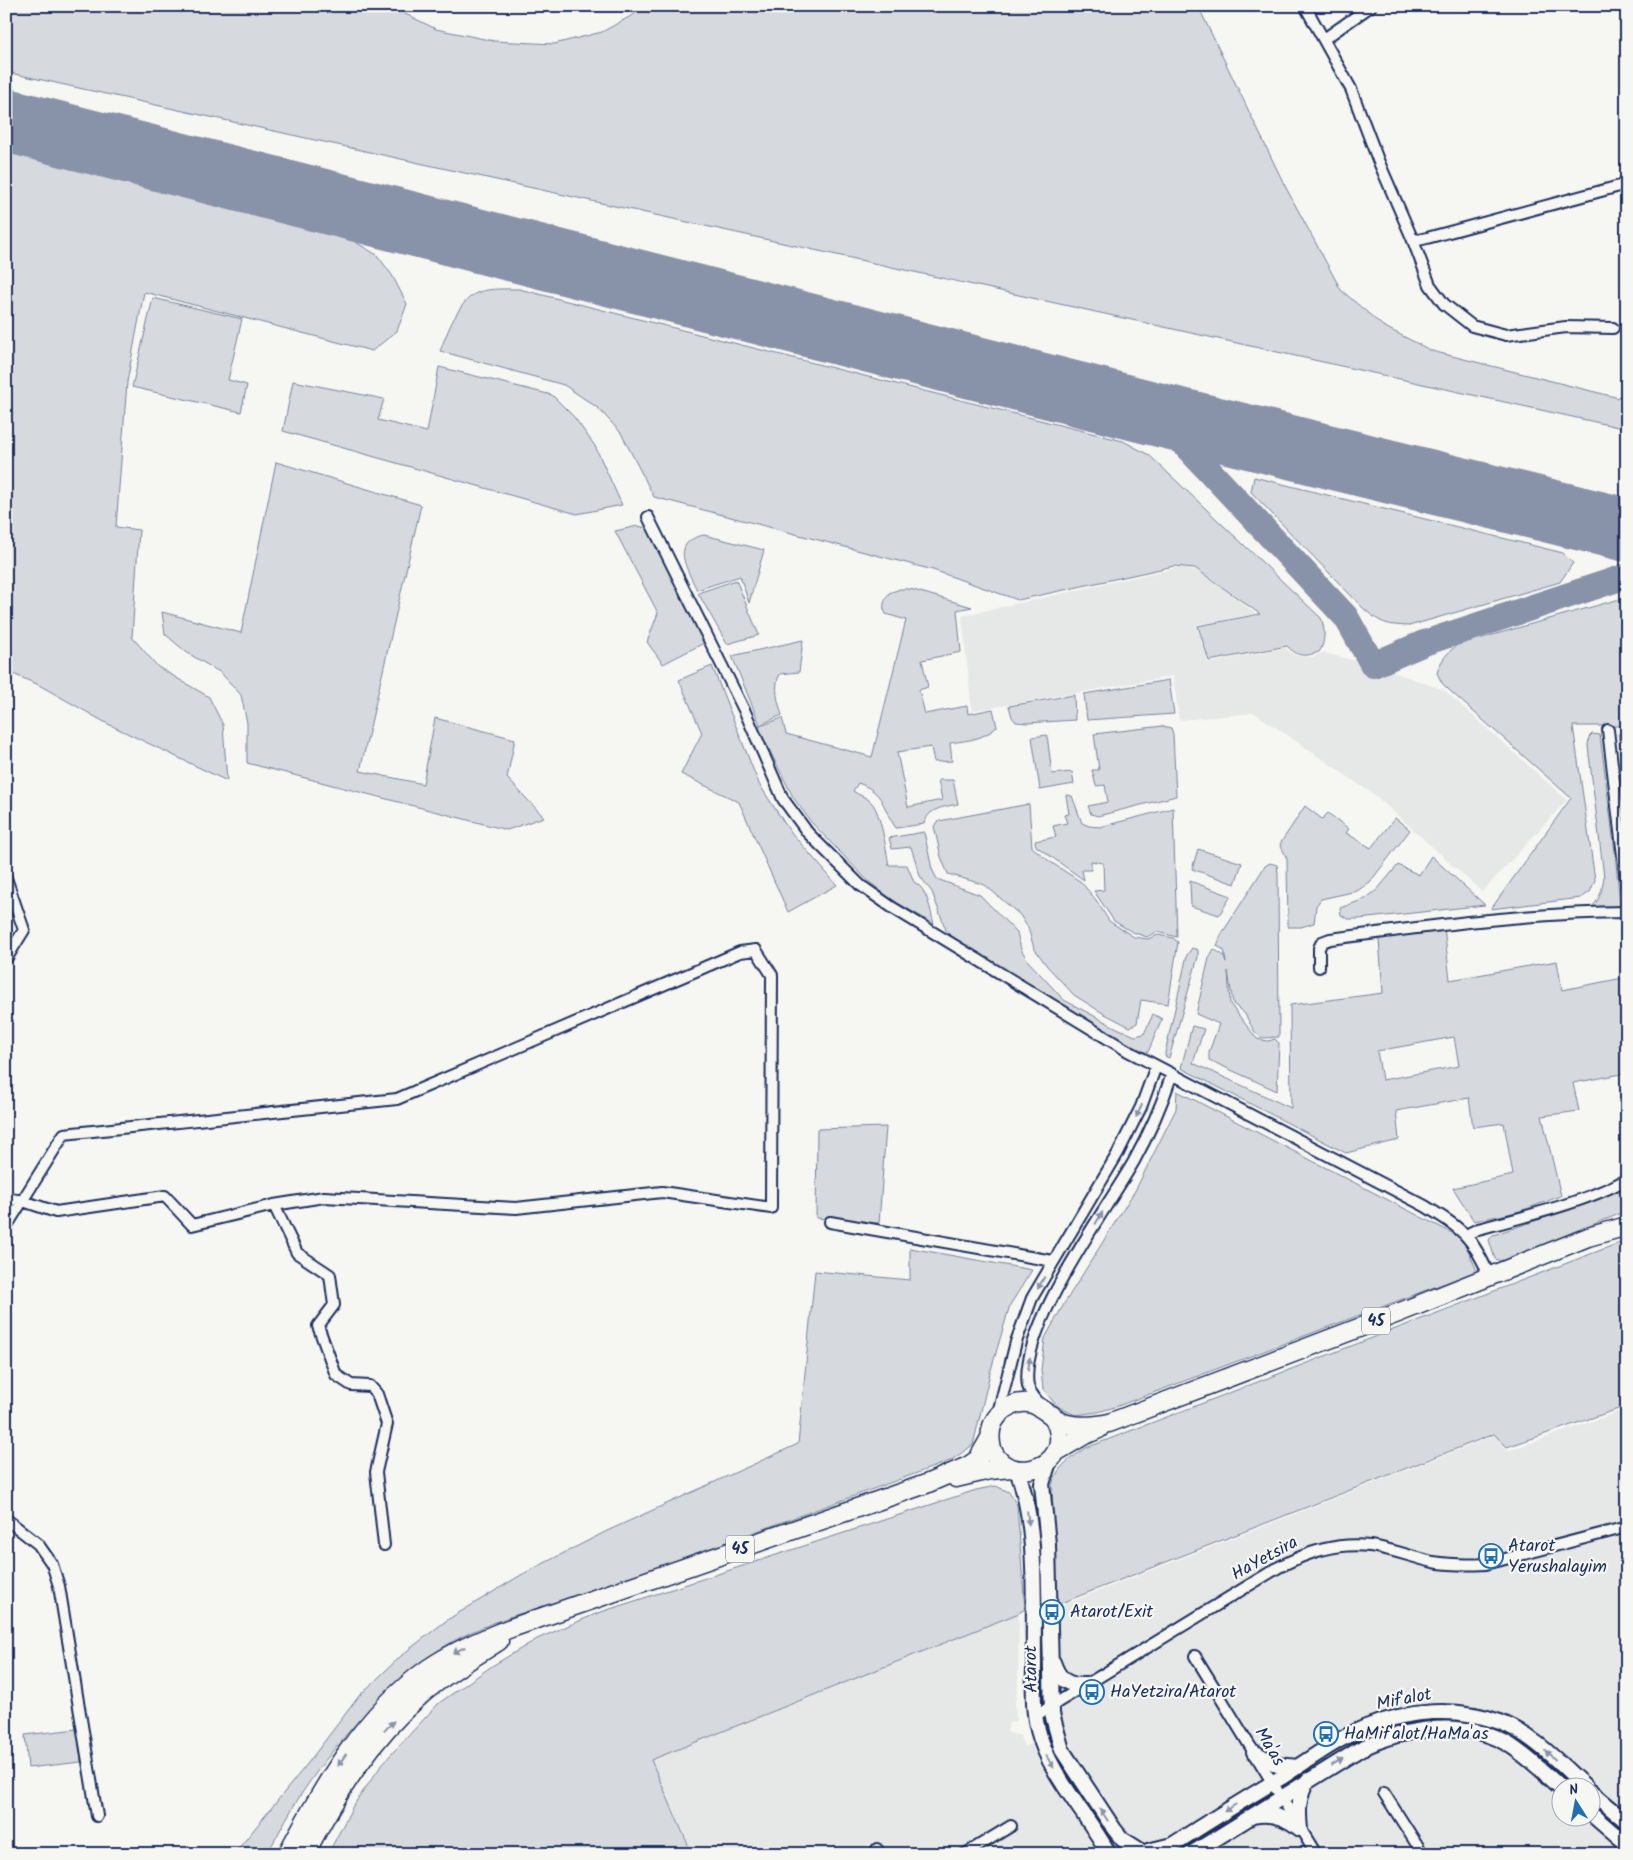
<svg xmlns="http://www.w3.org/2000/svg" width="1633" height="1860" font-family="Kalam,sans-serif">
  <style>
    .built { fill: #e6e7e7; fill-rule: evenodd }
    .green { fill: #d6d9dd; stroke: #78849e; fill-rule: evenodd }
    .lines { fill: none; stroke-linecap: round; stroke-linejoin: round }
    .taxiway { stroke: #8892a8; stroke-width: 26 }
    .runway { stroke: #8892a8; stroke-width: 64 }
    .street-casing { stroke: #1b2f5e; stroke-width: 14 }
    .secondary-casing { stroke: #1b2f5e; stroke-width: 18 }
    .highway-casing { stroke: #1b2f5e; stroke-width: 21 }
    .street { stroke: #f6f6f2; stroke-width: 10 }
    .secondary { stroke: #f6f6f2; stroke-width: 14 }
    .highway { stroke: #f6f6f2; stroke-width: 18 }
    .oneway { fill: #8892a8 }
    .labels { text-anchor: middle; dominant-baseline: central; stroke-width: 4.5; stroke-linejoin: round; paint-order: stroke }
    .shield { fill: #f6f6f2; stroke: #5d6b8a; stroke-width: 1 }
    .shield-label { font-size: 16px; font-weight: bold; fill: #1b2f5e }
    .poi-label { font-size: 18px; fill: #1b2f5e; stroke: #f6f6f2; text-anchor: start }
    .street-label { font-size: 18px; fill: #1b2f5e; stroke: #f6f6f2 }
  </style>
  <rect width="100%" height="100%" fill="#f6f6f2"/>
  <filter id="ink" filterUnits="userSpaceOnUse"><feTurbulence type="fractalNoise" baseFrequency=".02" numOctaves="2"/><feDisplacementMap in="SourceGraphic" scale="10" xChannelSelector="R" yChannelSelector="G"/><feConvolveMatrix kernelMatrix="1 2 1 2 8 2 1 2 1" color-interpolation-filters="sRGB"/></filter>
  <g filter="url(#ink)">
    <path class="built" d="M1180,567L1200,571L1256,614L1197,625L1208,663L1285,648L1294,655L1303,657H1313L1323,653L1373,665L1444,690L1567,800L1482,892L1376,796L1255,713L1179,720L1173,676L972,711L962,616Z
      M1627,1409V1854H877L872,1843L866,1846L870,1854H693L651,1760L1019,1613L1018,1686L1015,1703L1016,1721L1009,1723L1007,1732L1020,1736L1024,1747L1032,1742L1022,1621L1496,1435L1508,1451ZM1560,1788H1590V1818H1560Z"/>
    <path class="green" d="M6,6H389L436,29L494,41L554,44L602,32L649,6H1198L1285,186L1341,290L1383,326L1432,351L1627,400V429L6,72Z
      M6,150L347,237L377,255L392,275L407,304L397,331L372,351L144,292L127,382L116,527L139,530L132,637L158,667L209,697L223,725L227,781L108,724L39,685L6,671Z
      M519,289L1123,441L1149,455L1321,618C1325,628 1326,642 1319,652C1304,657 1298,657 1287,646L1209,661L1198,626L1260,614L1195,568L1174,566L1018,600L933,570L654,497L621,433L598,408L564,385L440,351C447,333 459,299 479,292C491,288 506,289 519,289Z
      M153,298L242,319L228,380L247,385L241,412L132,387Z
      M439,367L552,395L574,417L595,446L622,505L577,514L283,431L293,381L384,399L378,420L427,432Z
      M276,462L421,505L360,771L423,784L435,718L515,739L507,778L544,817L507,830L247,763V723L241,695L221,673L186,652L165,634L162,612L241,633Z
      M1254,477L1563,553L1573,563L1560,582L1409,626C1386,625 1382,624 1364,609L1251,492Z
      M638,526L647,528L704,643L663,664L647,642L658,613L615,531Z
      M704,535L764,550L749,603L740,576L697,590C687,569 669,542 704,535Z
      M736,580L759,635L727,644L698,593Z
      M900,589H910L972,607L957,610L961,652L922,660L928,687L919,690L925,714L967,706L968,714L993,709L997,727C981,740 970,740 950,743L952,761L934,762L931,747L897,752L908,807L942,800L938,780H953L958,804C944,807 928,808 924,824L896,828C881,807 886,793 858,783L853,791C858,795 866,797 870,801C881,810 886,851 889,865H907L914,882C928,889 930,910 934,924L891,899L867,880L811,822L793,797L758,727L782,718L786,734L872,757L906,620L886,614C881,606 885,600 889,593Z
      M1627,597V726H1573L1595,880L1590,892L1581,898L1491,909L1571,798L1449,690L1442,683L1437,673C1441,660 1446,654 1457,645Z
      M803,640L799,672L780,674C773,687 778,702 782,715L760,725L732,656Z
      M712,666L759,784L789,830L837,885L788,912L739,802L681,774L702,733L679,680Z
      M1169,680L1174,714L1087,720L1084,694Z
      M1074,695L1075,720L1027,723L1016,722L1012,717L1009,706Z
      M1163,726L1171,728L1173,734L1176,796L1098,816L1091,814L1088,806L1108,802L1105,785L1096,786L1092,770H1099L1094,734Z
      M1592,734L1600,735L1615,852L1620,906L1592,907C1601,898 1602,889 1604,877L1588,746L1589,737Z
      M1618,734H1627V791Z
      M1047,735L1052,774L1072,772L1074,784L1040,790L1032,737Z
      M1066,795L1072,796L1082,823L1089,826L1100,827L1173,808L1177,937L1157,932L1147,937L1132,932L1114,921L1094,891L1104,890L1103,863L1091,861V870H1082L1084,880L1036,846L1035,841L1056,837L1053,826L1067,823L1064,815L1069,814Z
      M1029,804L1032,847L1049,861L1081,882L1096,900L1109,921L1134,937L1148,939L1158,935L1173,938L1178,942L1168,1004L1141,1000L1137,1023L1130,1027L1101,1012L1074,995L1047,966L1034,948L1028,928L1020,915L985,885L948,874L941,857L934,826L939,821Z
      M1305,806L1322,819L1328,813L1349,829L1346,833L1371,848L1395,818L1410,830L1370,882L1357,891L1321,899L1316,906L1314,923L1301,927H1288L1287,859L1280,844Z
      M924,832L932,869L937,879L980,895L1017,933L1021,949L1028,961L1064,1000L1115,1027L1135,1036L1144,1034L1153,1014L1162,1019L1148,1052H1145L1084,1020L947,933L932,892L920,876L911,847L892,849L889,838Z
      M1198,849L1242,863L1235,884L1192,869Z
      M1431,856L1485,905L1359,919H1348L1341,915L1340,908L1365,899L1377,890L1398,865L1419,875Z
      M1270,863L1277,865L1278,873L1279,1037L1262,1038L1254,1031L1245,1014L1233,1004L1228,971L1230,1004L1257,1039L1268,1041L1275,1039L1279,1043L1277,1091L1209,1060V1052L1219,1024L1196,1014L1209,958L1214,949L1224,956L1226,963L1224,950L1217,946L1221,935L1265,866Z
      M1190,881L1231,896L1219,915L1191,906Z
      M1444,927L1450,980L1557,961L1562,990L1623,978L1627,1001V1073L1573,1083L1579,1111L1542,1116L1561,1196L1518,1212L1474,1221L1453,1188L1513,1175L1504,1123L1473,1127L1469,1098L1396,1111L1399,1140L1346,1153L1181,1068L1192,1026L1204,1029L1193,1063L1291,1108L1290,1005L1383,993L1379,939ZM1454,1037L1459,1066L1382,1080L1377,1051Z
      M1192,948L1198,950V957L1169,1058L1165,1056V1053L1187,955Z
      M1177,1091L1452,1233L1464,1241L1477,1271L1118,1406L1098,1412L1075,1415L1057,1406L1043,1389L1041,1370L1045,1338L1064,1304L1136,1189L1176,1109Z
      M886,1127L879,1223L816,1218L817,1129Z
      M1627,1186V1211L1501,1261L1495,1259L1489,1240L1493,1235L1597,1200Z
      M1627,1240V1406L1507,1447L1494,1434L1056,1605L1052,1485C1059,1464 1069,1460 1086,1448Z
      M910,1248L1032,1270L1010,1305L990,1373L973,1445L950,1461C832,1504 714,1547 596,1589C541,1609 481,1620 433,1654C385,1687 337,1741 304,1790C290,1810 279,1833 267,1854H234L308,1763L359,1696L403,1654L447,1620L521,1575L607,1531L798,1444L815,1271L910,1280Z
      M996,1486L1009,1492L1017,1505L1025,1609L1019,1613L651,1760L692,1854H328L353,1806L383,1763L439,1703L492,1666L537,1639L598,1613L976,1490Z
      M77,1729L81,1762L28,1768L25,1735Z"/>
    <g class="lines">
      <path class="taxiway" d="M1156,414L1346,617L1373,665L1424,643L1627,576"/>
      <path class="runway" d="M6,120L1156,414L1627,530"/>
      <defs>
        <path id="street" d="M1305,6L1351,89L1378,160L1412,238L1418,240L1427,238L1627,184
          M1324,39L1371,6
          M1412,238L1430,285L1444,304L1472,326L1506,335L1566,327L1613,328
          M648,517L746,714L783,799L808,833L860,885L893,908L1128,1051L1425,1206C1462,1229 1473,1236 1490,1278
          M1608,730L1627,890
          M6,878L24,930L6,959
          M1319,967V948L1322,942L1330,939C1429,926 1526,913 1627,912
          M6,1198L23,1201L56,1212L165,1196L192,1225L274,1205L297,1253L330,1275L334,1305L318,1326L336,1375L351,1385L370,1386L377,1394L387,1424L376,1472L384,1545
          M830,1222L1053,1261
          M6,1227L64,1134L397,1099L740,952L756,950L772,975L771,1208L662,1192L516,1208L324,1197L274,1205
          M1466,1235L1478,1229C1523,1217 1587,1202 1627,1179
          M1040,1405C1036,1399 1030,1393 1028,1386C1018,1329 1105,1212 1134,1161C1149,1134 1162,1104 1172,1074
          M998,1413L1016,1342L1032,1298L1118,1153L1141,1107L1156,1066
          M6,1519L38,1544L52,1564L59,1586L97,1816
          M1195,1656L1316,1854
          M1035,1716L1279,1567C1308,1552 1337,1542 1370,1546C1392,1549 1412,1557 1433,1562C1451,1565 1468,1565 1486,1564L1627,1527
          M1384,1793L1423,1854
          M877,1849L880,1854
          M965,1854L1011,1826"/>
        <path id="secondary" d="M1049,1462L1042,1484L1048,1544L1052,1714L1062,1750L1114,1829L1122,1839L1138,1849
          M1017,1470C1038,1525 1033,1603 1034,1662C1034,1684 1032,1708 1038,1730C1049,1775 1087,1813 1109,1854
          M1053,1662C1059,1680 1067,1686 1087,1685
          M1254,1752L1277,1765L1298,1767
          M1590,1791L1627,1822
          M1590,1813L1627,1845
          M1253,1816C1271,1812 1286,1817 1300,1829
          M1300,1829C1298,1811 1298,1796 1308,1780
          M1148,1851L1172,1845C1208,1822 1245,1799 1282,1777C1309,1760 1336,1739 1366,1727C1408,1710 1457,1706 1500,1722C1534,1735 1560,1764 1587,1788
          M1191,1854L1360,1749C1406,1727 1466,1718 1511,1746C1529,1758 1545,1773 1561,1788"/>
        <path id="highway" d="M1052,1415C1087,1476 982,1493 991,1430C993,1419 1002,1409 1013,1405C1036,1396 1045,1415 1064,1423C1079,1428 1094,1426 1109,1423L1398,1313L1588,1237L1627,1226
          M1056,1452L1083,1436L1099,1429
          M956,1478L990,1470L1011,1468
          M287,1854C324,1785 363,1714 429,1668C454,1651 482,1639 511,1628L926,1484L968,1466L978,1459L990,1438
          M305,1854C336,1795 370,1739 421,1695C445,1674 473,1658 499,1641"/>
      </defs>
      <use href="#street" class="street-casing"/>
      <use href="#secondary" class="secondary-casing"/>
      <use href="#highway" class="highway-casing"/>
      <use href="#street" class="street"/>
      <use href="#secondary" class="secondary"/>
      <use href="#highway" class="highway"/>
    </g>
    <defs><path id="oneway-solid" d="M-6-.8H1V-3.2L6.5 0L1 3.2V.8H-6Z" transform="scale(1.25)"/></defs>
    <g class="oneway">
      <use href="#oneway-solid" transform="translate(1139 1111) rotate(115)"/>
      <use href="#oneway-solid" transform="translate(1099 1218) rotate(-59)"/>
      <use href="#oneway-solid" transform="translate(1041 1283) rotate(119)"/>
      <use href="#oneway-solid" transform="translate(1029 1364) rotate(-82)"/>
      <use href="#oneway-solid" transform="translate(1028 1518) rotate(83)"/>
      <use href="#oneway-solid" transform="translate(459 1650) rotate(153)"/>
      <use href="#oneway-solid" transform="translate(389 1726) rotate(-46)"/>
      <use href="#oneway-solid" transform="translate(1550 1755) rotate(-139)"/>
      <use href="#oneway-solid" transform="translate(342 1760) rotate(124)"/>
      <use href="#oneway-solid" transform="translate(1050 1762) rotate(59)"/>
      <use href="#oneway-solid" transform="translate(1337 1762) rotate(-32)"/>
      <use href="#oneway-solid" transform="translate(1230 1808) rotate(148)"/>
      <use href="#oneway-solid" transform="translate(1104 1815) rotate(-124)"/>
    </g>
  </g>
  <defs>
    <symbol id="bus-ring" viewBox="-11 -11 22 22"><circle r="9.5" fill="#f6f6f2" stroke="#1f6fb2" stroke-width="1.5"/><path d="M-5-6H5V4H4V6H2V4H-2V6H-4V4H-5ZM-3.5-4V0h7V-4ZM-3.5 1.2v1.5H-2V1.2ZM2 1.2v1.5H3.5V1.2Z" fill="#1f6fb2"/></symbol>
  </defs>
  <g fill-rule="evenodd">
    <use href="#bus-ring" x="1477" y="1542" width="28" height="28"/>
    <use href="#bus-ring" x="1038" y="1598" width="28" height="28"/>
    <use href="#bus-ring" x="1078" y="1678" width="28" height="28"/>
    <use href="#bus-ring" x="1312" y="1720" width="28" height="28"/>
  </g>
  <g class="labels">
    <g class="shield">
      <rect x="1362" y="1307.5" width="28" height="27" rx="4"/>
      <rect x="726" y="1535.5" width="28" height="27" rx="4"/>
    </g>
    <g class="shield-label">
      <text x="1376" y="1321">45</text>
      <text x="740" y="1549">45</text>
    </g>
    <g class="poi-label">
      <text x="1508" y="1546">Atarot<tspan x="1508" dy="21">Yerushalayim</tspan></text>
      <text x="1070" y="1612">Atarot/Exit</text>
      <text x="1110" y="1692">HaYetzira/Atarot</text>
      <text x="1344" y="1734">HaMif'alot/HaMa'as</text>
    </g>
    <g class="street-label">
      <text transform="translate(1265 1559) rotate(-29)">HaYetsira</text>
      <text transform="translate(1032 1669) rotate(-91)">Atarot</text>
      <text transform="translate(1404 1700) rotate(-11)">Mif'alot</text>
      <text transform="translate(1269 1747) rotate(59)">Ma'as</text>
    </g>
  </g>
  <rect width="1633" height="1860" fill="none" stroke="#f6f6f2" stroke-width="25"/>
  <rect x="12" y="12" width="1608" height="1835" fill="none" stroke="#1b2f5e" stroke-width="2" filter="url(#ink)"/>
  <g transform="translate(1576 1802) rotate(349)"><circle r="24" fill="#f6f6f2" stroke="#9ea6b7"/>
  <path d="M0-4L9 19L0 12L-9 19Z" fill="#1f6fb2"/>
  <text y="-8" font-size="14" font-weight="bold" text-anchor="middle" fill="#1b2f5e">N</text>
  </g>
</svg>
